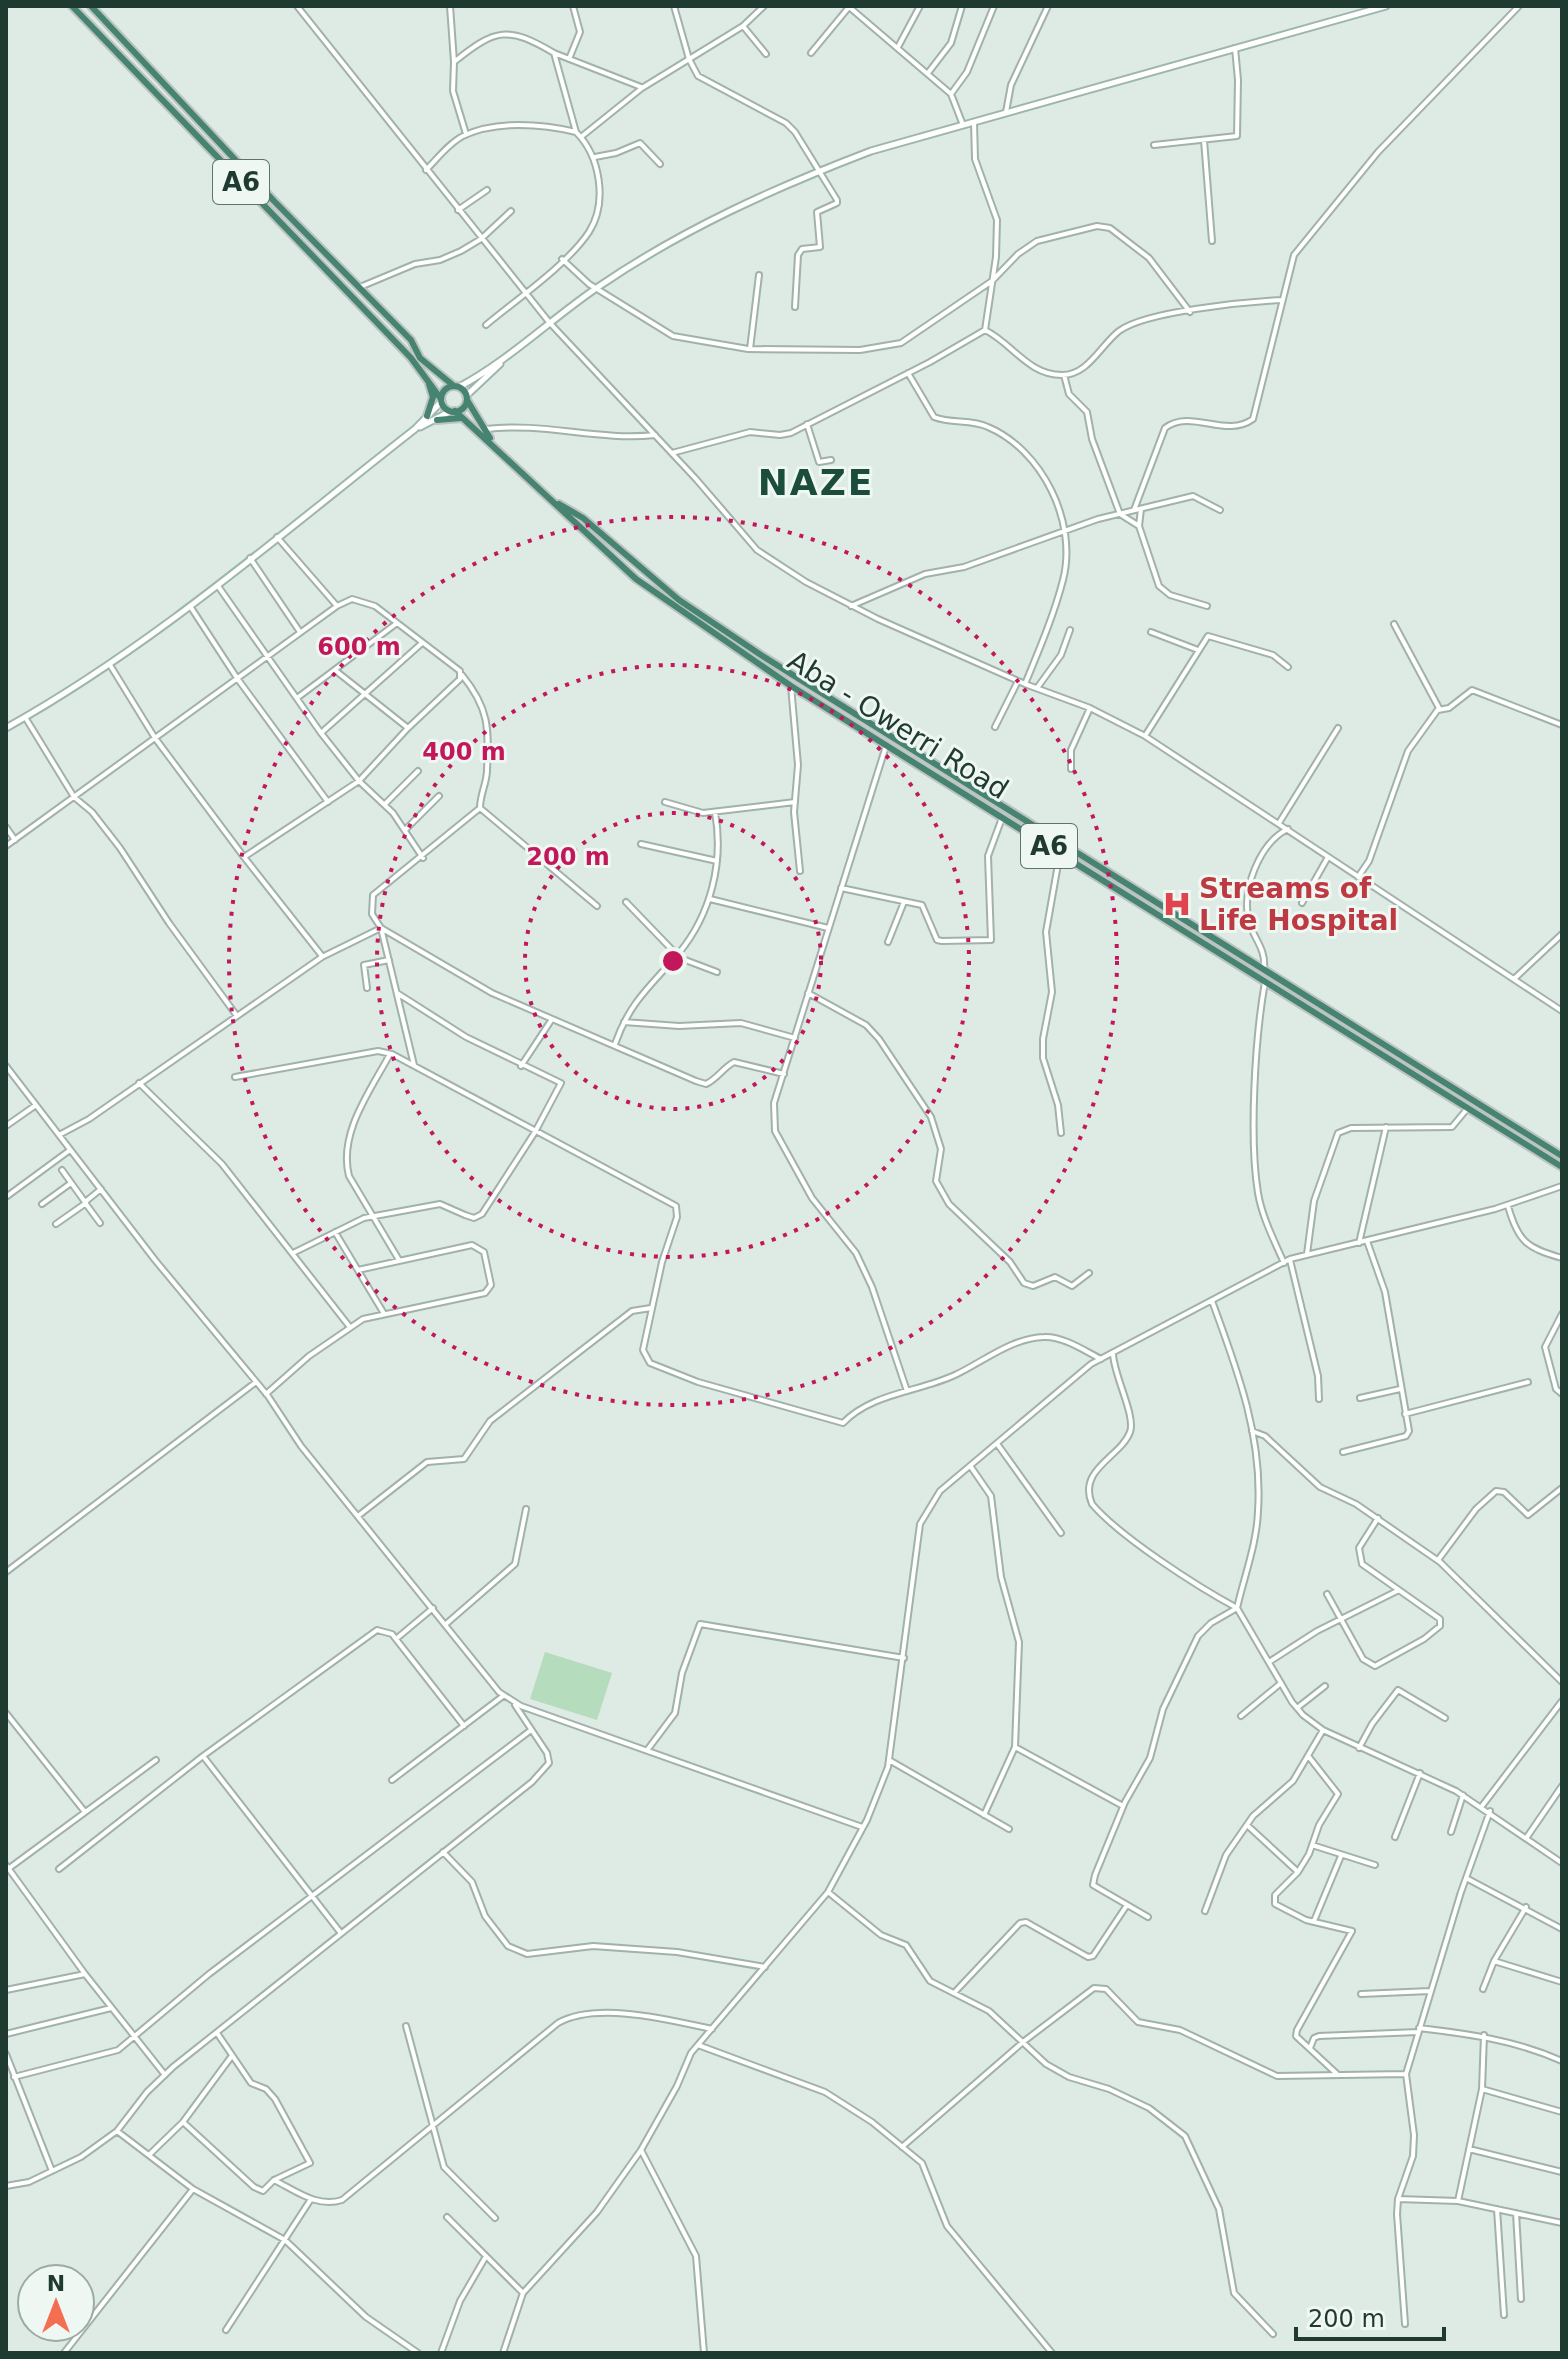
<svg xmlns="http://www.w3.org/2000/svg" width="1568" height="2359" font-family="'DejaVu Sans',sans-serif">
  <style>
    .green { fill: #b6dcbe }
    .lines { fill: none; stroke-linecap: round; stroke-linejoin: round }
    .minor-casing { stroke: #a1b2ab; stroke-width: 8 }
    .secondary-casing { stroke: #9db6ab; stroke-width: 9 }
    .trunk-casing { stroke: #bcc4c1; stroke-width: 10 }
    .minor { stroke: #fff; stroke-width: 4 }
    .secondary { stroke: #fff; stroke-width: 5 }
    .trunk { stroke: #468471; stroke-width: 6 }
    .ring { fill: none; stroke: #c2185b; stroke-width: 4; stroke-dasharray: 4 8 }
    .labels { text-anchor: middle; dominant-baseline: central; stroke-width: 6; stroke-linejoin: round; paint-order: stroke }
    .shield { fill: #eef7f2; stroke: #5d736b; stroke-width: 2 }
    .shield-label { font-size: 26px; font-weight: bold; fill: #1f3a31 }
    .street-label { font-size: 28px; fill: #1f3a31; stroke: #eef7f2 }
    .health-label { font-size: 28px; font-weight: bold; fill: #be3a42; stroke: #eef7f2; text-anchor: start }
    .district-label { font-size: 36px; font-weight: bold; letter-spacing: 2px; fill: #1b4c3c; stroke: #eef7f2 }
    .centre { fill: #c2185b; stroke: #eef7f2; stroke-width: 4 }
    .ring-label { font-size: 24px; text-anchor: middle; font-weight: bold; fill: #c2185b; stroke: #eef7f2; stroke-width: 6; stroke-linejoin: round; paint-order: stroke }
  </style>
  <rect width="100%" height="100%" fill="#deeae4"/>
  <path class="green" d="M545,1652L612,1673L597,1720L530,1699Z"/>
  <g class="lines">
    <defs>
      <path id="minor" d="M297,6L549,322L696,479L757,550L806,582L878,619L1025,684L1090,708L1145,736L1562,1011
        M450,6L454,62
        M674,6L689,59L698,76L786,123L795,132L837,200V203L817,212L820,247L802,249L798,255L795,307
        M848,6L951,94L963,125
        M743,26L766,54
        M898,47L920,6
        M554,53L641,87
        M811,53L849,7
        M569,59L580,32L573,6
        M928,73L951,43L962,6
        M951,94L967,72L994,6
        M1006,112L1011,85L1048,6
        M466,134L453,91L454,62C496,28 508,26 554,53L576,132
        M581,137L642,88L743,26L764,6
        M1204,140L1212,241
        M1154,145L1237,136L1238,80L1235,48
        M595,157L616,153L640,143L660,164
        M426,170C437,159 449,143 463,136C496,120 543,124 576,132C600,156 608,202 589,232C567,265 517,299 486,325
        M458,210L487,190
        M562,259L589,284L673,336L748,349L860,350L901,343L992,281L1018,254L1037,241L1097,226L1110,228L1149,258L1190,312
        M360,287L415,264L440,260L461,251L481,239L511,211
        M985,330C1012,343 1028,375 1062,375C1088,375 1100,346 1119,331C1146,311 1246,302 1282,300
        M750,349L759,275
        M908,373L934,417C952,424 971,419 988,427C1042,450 1078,522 1063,580C1054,615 1039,650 1025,684
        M1064,375L1069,394L1087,412L1092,439L1120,514L1139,526L1159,586L1170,595L1207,606
        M807,424L819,462L831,460
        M486,429C543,422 598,441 655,435
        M672,453L750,432L780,435L791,433L930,362L985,330L996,257L997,220L975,159L974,122
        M1134,510L1165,428C1191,408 1226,439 1253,419L1294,255L1378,152L1519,6
        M1139,526L1141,509
        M250,558L300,632
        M218,586L321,733L359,781L393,813L423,858
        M190,606L237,678L328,802
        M851,606L925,574L964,567L1098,519L1193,496L1220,510
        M1151,632L1198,650
        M110,665L155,738L244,857L359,781L408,728L460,679V671L375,606L352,599L337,606
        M336,671L408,728
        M462,675C489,708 489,728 487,770C487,783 480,794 480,808L373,895L372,914L381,928L492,993L696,1081L706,1084C717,1079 723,1068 734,1062L784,1074
        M791,686L798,765L794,812L800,871
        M1037,688L1061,655L1070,630
        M297,698L397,623
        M1438,710L1449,708L1472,690L1562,725
        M25,717L74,797L92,812L120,848L169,923L237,1016
        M995,727L1018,681
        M321,733L422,643
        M1145,736L1208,636L1273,655L1288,667
        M886,746L774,1103L775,1131L812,1198L856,1253L872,1287L907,1391
        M1071,769V750L1090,708
        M665,802L703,813L795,802
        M385,804L418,771
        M480,808L597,906
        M1279,823L1338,728
        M6,827L15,840
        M405,830L439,796
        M641,844L717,861
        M6,846L337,606L277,537
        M1060,853L1046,932L1052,992L1043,1039V1058L1058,1105L1061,1133
        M244,857L322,956
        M1358,877L1369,861L1408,751L1439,708L1394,624
        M841,888L922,905L937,940L942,941L991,940L988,856L1002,818
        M710,899L828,928
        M626,902L680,958L717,972
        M1302,903L1328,857
        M888,942L904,902
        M1264,968C1266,949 1254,939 1249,922C1241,891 1259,843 1288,829
        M1514,979L1562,934
        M1265,982C1255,1038 1249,1138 1258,1193C1262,1217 1274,1240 1284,1263
        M367,988L364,965L389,960
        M808,993L866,1025L879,1039L931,1117L941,1149L936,1181L949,1204L1010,1262L1024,1283L1033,1286L1055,1277L1072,1286L1089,1273
        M624,1022L679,1026L741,1023L795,1038
        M615,1044C630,1001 651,986 679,953C711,914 724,862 715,812
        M390,1054C371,1090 338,1133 349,1176L399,1260
        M6,1066L155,1260L268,1396L301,1446L499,1692L521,1706L862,1827
        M521,1066L552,1019
        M235,1077L378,1051L392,1054L676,1206L677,1217L662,1262L643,1350L650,1363L698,1382L843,1423C872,1393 918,1392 955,1375C983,1362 1011,1338 1044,1337C1063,1336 1085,1351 1101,1359
        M139,1083L222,1164L349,1326
        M6,1126L36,1105
        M59,1135L89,1119L322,957L381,928L414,1065
        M62,1170L85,1202L101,1189
        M6,1197L70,1150
        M42,1204L71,1183
        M86,1204L100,1223
        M1508,1206C1518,1242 1527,1248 1562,1258
        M56,1224L86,1203
        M335,1232L383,1312
        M1359,1243L1386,1127
        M293,1253L364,1218L440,1204L465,1215L474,1218L482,1214L535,1132L561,1083L466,1037L397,993
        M1307,1254L1314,1201L1338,1133L1351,1128L1452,1127L1467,1109
        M1290,1260L1318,1376L1319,1399
        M1212,1301C1237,1369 1263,1437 1258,1511C1257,1543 1244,1577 1237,1608L1292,1702L1303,1715L1323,1730L1456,1791L1562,1863
        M1562,1314L1545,1347L1556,1389L1562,1394
        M1113,1354C1114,1376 1136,1416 1130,1432C1121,1457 1077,1469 1092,1504C1120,1537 1198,1587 1237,1608
        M266,1394L309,1356L363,1319L485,1293L491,1285L484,1252L472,1245L358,1270
        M1360,1398L1400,1389
        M1405,1414L1528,1382
        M1252,1431L1265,1436L1320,1487L1356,1504L1440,1562L1562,1682
        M998,1445L1061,1533
        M1343,1452L1406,1436L1409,1431L1385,1292L1367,1241
        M971,1467L991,1496L1001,1577L1019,1642L1015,1747L984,1815
        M358,1516L427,1462L464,1459L490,1421L632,1311L651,1308
        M1438,1560L1476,1509L1496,1491L1504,1492L1528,1515L1562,1488
        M6,1572L256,1382
        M1327,1594L1363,1659L1375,1666L1424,1639L1440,1626V1619L1362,1564L1359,1548L1378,1518
        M446,1624L515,1564L526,1509
        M396,1639L433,1608
        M1269,1662L1317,1631L1397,1591
        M1297,1708L1325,1686
        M6,1713L85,1812
        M1241,1716L1281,1683
        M1015,1747L1123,1806
        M1359,1748L1372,1724L1398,1690L1445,1718
        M648,1749L675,1713L682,1673L700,1624L904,1658
        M203,1756L340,1932
        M889,1760L1009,1829
        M392,1780L503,1696
        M1482,1806L1562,1701
        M1247,1825L1298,1872L1309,1854L1319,1825L1338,1794L1309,1757
        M1451,1832L1463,1795
        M1395,1837L1420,1773
        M1527,1837L1562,1786
        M1312,1845L1375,1865
        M443,1852L472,1882L485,1916L508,1946L527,1954L593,1946L677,1952L765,1967
        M6,1865L85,1974L165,2075
        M8,1869L156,1760
        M59,1869L203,1756L377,1630L392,1634L464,1726
        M1298,1872L1275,1895V1904L1306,1920L1352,1931L1297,2030L1296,2036L1337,2074
        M1466,1878L1562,1929
        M828,1892L881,1935L906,1945L930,1981L989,2011L1046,2064L1069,2077L1109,2089L1149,2108L1185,2136L1219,2209L1234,2293L1273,2334
        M1205,1911L1226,1855L1253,1816L1293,1781L1323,1730
        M1148,1917L1093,1885L1095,1875L1125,1802L1150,1758L1163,1709L1198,1636L1211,1623L1237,1608
        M1314,1921L1341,1856
        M1494,1961L1562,1982
        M1483,1989L1494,1961L1526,1907
        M6,1990L85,1974
        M954,1993L1020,1923L1026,1922L1088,1957L1093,1956L1127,1905
        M1361,1994L1430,1991
        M406,2026L444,2167L495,2218
        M1419,2028C1469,2034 1515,2040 1562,2061
        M6,2034L111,2008
        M698,2045L825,2092L872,2122L922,2163L947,2226L1052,2353
        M1310,2048L1314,2038L1319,2036L1418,2032
        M6,2054L52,2171
        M14,2077L118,2050L209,1974L531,1730
        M1482,2089L1562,2112
        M183,2122L254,2187L263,2191L274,2180L310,2163L275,2099L266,2089L251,2083L217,2033
        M117,2131L193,2189L285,2240L366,2317L418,2353
        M902,2147L1023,2042L1094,1988L1106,1989L1138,2022L1180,2030L1277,2076L1406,2074
        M1469,2149L1562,2172
        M641,2150L696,2256L704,2353
        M149,2155L183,2122L231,2057
        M274,2180C296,2191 317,2208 342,2200L558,2023C597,2001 670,2020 712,2029
        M6,2186L29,2182L81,2157L117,2131L147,2092L173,2067L532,1782L549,1763L547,1753L515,1705
        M1398,2199L1458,2201L1562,2223
        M1458,2201L1482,2089L1484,2035
        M1497,2209L1504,2315
        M1516,2213L1521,2299
        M447,2217L523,2293
        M1405,2324L1397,2214L1398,2199L1413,2156L1414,2135L1406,2074L1461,1892L1490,1811
        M226,2330L311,2199
        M64,2353L193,2189
        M441,2353L460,2301L485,2258
        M503,2353L523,2293L597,2212L641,2150L677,2086L691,2053L828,1892L867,1820L888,1767L920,1524L940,1491L1091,1364L1290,1259L1495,1209L1562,1186"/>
      <path id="secondary" d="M459,387C508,361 551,319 598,287C683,229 774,188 871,151L1386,6
        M466,396L500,364
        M420,427L451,411
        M6,728C153,646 282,533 415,429L442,401"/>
      <path id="trunk" d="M72,6L411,358L441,399
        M91,6L274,201L411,340L420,358L454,386
        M441 399a13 13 0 1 1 26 0a13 13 0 1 1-26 0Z
        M467,400L490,438
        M455,411L636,579L791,686L1562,1167
        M427,416L433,397L429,384
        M437,420L461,418
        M559,504L583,518L679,600L761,655L1562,1156"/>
    </defs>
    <use href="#minor" class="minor-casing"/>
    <use href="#secondary" class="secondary-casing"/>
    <use href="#trunk" class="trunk-casing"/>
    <use href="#minor" class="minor"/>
    <use href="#secondary" class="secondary"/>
    <use href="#trunk" class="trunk"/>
  </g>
  <g class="ring">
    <circle cx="673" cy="961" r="148"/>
    <circle cx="673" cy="961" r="296"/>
    <circle cx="673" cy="961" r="444"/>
  </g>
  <defs>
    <symbol id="hospital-bare" viewBox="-9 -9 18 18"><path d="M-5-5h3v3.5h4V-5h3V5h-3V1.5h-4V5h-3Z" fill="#e0444e" stroke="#eef7f2" stroke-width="2.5" paint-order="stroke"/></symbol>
  </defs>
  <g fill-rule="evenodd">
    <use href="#hospital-bare" x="1157" y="884" width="40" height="40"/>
  </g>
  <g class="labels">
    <g class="shield">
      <rect x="213" y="160" width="56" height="44" rx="6"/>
      <rect x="1021" y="824" width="56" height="44" rx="6"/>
    </g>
    <g class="shield-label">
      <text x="241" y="182">A6</text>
      <text x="1049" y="846">A6</text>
    </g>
    <g class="street-label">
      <text transform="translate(898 725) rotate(32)">Aba - Owerri Road</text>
    </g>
    <g class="health-label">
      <text x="1199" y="888">Streams of<tspan x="1199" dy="32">Life Hospital</tspan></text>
    </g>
    <g class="district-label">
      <text x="816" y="482">NAZE</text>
    </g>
  </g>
  <circle cx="673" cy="961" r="12" class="centre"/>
  <g class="ring-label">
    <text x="359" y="655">600 m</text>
    <text x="464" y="760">400 m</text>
    <text x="568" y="865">200 m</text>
  </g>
  <rect width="1568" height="2359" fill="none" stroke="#1f3a31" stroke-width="16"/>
  <g transform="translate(56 2303)"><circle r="38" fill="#eef7f2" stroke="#9baba5" stroke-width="2"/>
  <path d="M0-6L14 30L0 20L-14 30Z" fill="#f46e52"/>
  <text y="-12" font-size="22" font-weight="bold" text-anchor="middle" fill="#1f3a31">N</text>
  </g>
  <path d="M1296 2327v12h148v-12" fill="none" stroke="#1f3a31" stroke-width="4"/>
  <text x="1308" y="2327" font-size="24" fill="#1f3a31" stroke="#eef7f2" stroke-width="6" paint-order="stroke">200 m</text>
</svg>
